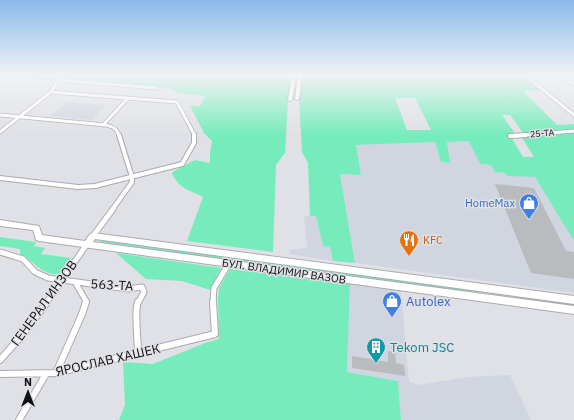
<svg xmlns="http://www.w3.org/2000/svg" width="574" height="420" font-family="'IBM Plex Sans',sans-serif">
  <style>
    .built { fill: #d1d5e0 }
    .green { fill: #76ecbc; fill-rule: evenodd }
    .building { fill: #b9bbbf }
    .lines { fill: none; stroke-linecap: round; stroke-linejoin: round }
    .minor-far3-casing { stroke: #a8aaae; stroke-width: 4.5 }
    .minor-far2-casing { stroke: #a8aaae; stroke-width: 6 }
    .minor-far1-casing { stroke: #a8aaae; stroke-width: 7 }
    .minor-casing { stroke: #a8aaae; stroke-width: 8 }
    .tertiary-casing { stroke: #a8aaae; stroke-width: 2.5 }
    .primary-casing { stroke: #a8aaae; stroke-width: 2 }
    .minor-far3 { stroke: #fff; stroke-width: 3 }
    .minor-far2 { stroke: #fff; stroke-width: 4 }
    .minor-far1 { stroke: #fff; stroke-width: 5 }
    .minor { stroke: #fff; stroke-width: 6 }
    .tertiary { fill: #fff; fill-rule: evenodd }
    .primary { fill: #fff; fill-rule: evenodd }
    .labels { text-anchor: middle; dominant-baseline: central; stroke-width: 3; stroke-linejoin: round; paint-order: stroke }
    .far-street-label { font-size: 9px; fill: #111213; stroke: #e0e1e6 }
    .shop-label { font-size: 11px; fill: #366cbe; stroke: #e0e1e6; text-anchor: end }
    .food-label { font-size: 11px; fill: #c56008; stroke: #e0e1e6; text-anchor: start }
    .street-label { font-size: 11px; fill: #111213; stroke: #e0e1e6 }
    .near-street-label { font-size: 13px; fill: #111213; stroke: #e0e1e6 }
    .near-shop-label { font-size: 13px; fill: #366cbe; stroke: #e0e1e6; text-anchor: start }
    .near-culture-label { font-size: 13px; fill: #0d838f; stroke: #e0e1e6; text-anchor: start }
  </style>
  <rect width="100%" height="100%" fill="#e0e1e6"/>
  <path class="built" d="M67,102L106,105L92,120L51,116Z
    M470,141L480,164L491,165L495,172L535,177L572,238H574V293L355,263L340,174L361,175L356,145L435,142L441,162L449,163L447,142Z
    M316,215L323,246L330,247L333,261L290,254L289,250L307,248L304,216Z
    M350,284L401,291L409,381L419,385L468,377L510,375L531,420H401L398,381L347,372Z"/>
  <path class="green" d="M0,76H292L288,101L285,153L276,165L273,252L187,241L203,197C197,193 193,193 188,190C182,188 174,179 172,174L174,171L195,160L210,163V153L212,141L204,133L190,106H200L206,96L177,93L172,89L56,79L53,81C40,80 11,74 0,81Z
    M303,76H506L527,79L542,91H523L557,125L574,124V131L524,134L510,115H502L516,135L511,137L523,157H534L521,136L574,132V238H572L535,177L507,176L505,173L495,172L491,165L480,164L469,141L447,142L450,163L441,162L435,142L356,145L361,175L340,174L355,263L333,261L330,247L323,246L316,216H310L308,163L302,152L299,99ZM395,98H415L431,130H407Z
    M0,237L36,242L34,246L45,248L41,254L71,258L61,273C46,279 32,260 20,254V249L0,246Z
    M101,240L140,244L482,290V292L442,289L100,242Z
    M116,253L221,268L210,290L182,281L146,279Z
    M230,269L350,284L347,372L398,381L401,420H119L125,405L123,362L153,364L205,343L219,339L218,299L219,288Z"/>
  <path class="building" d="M495,184L534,188L566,251L574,252V279L531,273Z
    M388,351L395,352L396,363L404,365L405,376L352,368V356L388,362Z"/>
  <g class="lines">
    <defs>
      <path id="minor-far3" d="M526,76L574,115
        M561,76L574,84
        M0,82L8,76
        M51,92L177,102L195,136
        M0,115L106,125C113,127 117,128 119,136
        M103,125L128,98
        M0,132L51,92L58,80L156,88
        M514,136L574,131"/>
      <path id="minor-far2" d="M510,136L526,135
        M0,178L78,187L95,186L182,164L194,143V135
        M112,210L132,182V177L119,135"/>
      <path id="minor-far1" d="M93,236L113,209
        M0,252L23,259L35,272L48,278L128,289L142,287L144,292L138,303
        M75,282L86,301L85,303
        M46,303L87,244
        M213,303L214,288L226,268"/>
      <path id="minor" d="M138,352C138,340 134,310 138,302
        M0,360L24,333L47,302
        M56,373L82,314L86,302
        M0,374L56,373L215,334L213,302
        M19,420L46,374"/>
      <path id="tertiary" d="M292,76H296L292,100L290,101L288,100Z
        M298,76H302L299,99L297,100L295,99Z"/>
      <path id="primary" d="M0,220L39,226L42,235L85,241L90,234L93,233L574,296V304L95,239L93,242L574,306V314L39,241L36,240L33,230L0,226Z"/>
    </defs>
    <use href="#minor-far3" class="minor-far3-casing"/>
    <use href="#minor-far2" class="minor-far2-casing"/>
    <use href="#minor-far1" class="minor-far1-casing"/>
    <use href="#minor" class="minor-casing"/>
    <use href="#tertiary" class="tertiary-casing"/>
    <use href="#primary" class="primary-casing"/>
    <use href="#minor-far3" class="minor-far3"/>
    <use href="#minor-far2" class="minor-far2"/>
    <use href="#minor-far1" class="minor-far1"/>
    <use href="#minor" class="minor"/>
    <use href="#tertiary" class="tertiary"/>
    <use href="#primary" class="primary"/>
  </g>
  <linearGradient id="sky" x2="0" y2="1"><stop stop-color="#8abbec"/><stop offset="0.56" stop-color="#f1f2f4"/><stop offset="1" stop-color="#f1f2f4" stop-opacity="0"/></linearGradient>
  <rect width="574" height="135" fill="url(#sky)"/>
  <defs>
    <symbol id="shop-pin" viewBox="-11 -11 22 30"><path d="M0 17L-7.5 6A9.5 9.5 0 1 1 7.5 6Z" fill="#3f7fe0" stroke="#e0e1e6"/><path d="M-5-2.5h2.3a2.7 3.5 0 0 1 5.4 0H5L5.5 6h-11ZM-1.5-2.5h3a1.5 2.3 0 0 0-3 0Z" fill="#fff"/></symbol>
    <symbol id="restaurant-pin" viewBox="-11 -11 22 30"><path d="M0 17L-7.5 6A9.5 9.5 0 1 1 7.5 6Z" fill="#e8710a" stroke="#e0e1e6"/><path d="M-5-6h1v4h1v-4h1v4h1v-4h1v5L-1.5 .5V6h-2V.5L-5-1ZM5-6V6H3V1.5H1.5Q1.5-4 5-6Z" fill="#fff"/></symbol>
    <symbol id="building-pin" viewBox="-11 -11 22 30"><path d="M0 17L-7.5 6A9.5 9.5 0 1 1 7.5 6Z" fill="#0f9aa8" stroke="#e0e1e6"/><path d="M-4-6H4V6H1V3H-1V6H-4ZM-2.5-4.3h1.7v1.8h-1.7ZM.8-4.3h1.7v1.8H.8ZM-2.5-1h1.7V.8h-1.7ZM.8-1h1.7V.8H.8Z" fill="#fff"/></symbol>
  </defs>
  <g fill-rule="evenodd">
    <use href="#shop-pin" x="518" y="192" width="22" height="30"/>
    <use href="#restaurant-pin" x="398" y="229" width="22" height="30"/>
    <use href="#shop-pin" x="381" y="290" width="22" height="30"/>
    <use href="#building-pin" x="365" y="336" width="22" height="30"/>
  </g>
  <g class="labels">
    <g class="far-street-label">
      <text transform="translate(542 133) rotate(-5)">25-ТА</text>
    </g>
    <g class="shop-label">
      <text x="515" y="203">HomeMax</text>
    </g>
    <g class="food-label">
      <text x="423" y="240">KFC</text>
    </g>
    <g class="street-label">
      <text transform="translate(284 271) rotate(8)">БУЛ. ВЛАДИМИР ВАЗОВ</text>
    </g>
    <g class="near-street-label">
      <text transform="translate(112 285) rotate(3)">563-ТА</text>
      <text transform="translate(44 303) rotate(-54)">ГЕНЕРАЛ ИНЗОВ</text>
      <text transform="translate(108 360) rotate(-13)">ЯРОСЛАВ ХАШЕК</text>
    </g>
    <g class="near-shop-label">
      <text x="406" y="301">Autolex</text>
    </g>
    <g class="near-culture-label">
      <text x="390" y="347">Tekom JSC</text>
    </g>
  </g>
  <g transform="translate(28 392)" stroke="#e0e1e6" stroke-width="3" paint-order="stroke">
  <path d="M0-3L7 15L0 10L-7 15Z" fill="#111213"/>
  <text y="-6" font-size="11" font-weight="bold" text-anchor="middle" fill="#111213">N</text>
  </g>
</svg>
